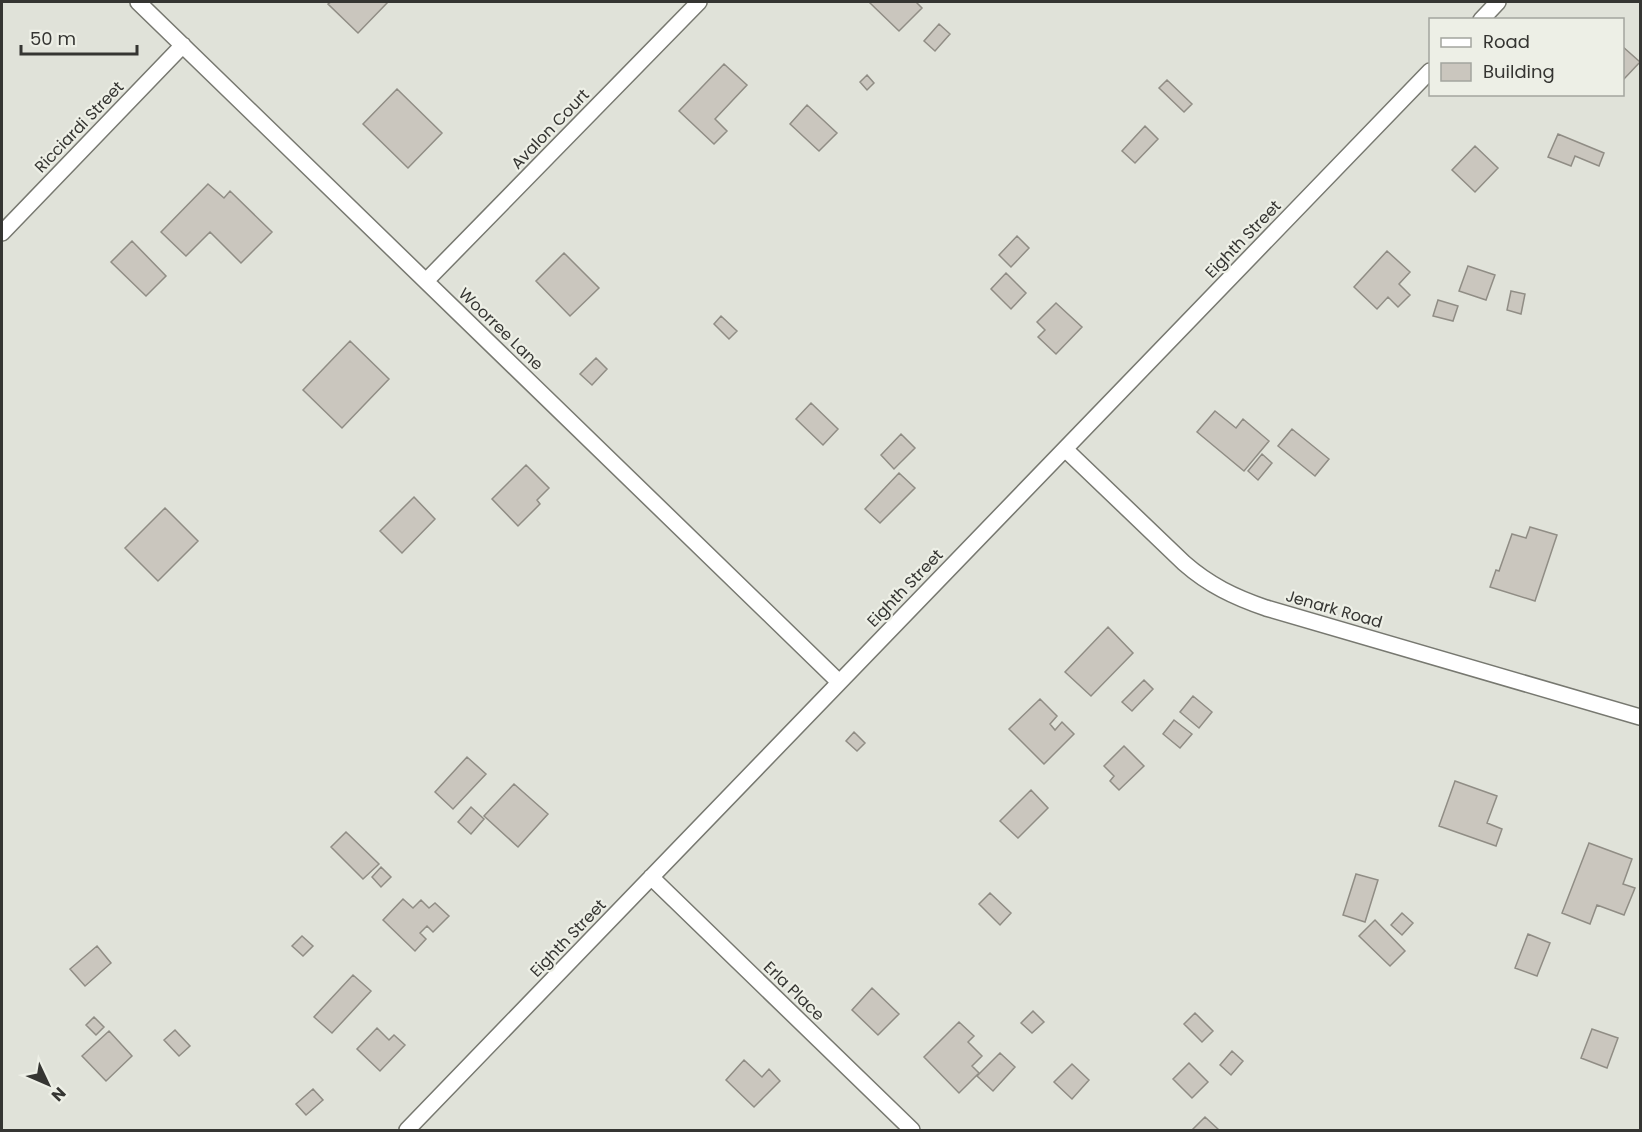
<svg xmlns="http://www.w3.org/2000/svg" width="1642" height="1132" font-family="Poppins,sans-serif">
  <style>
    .building { fill: #cac6be; stroke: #908d85; stroke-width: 1.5 }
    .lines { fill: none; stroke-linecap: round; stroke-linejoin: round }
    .minor-casing { stroke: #777870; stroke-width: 18 }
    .minor { stroke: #fff; stroke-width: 15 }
    .labels { text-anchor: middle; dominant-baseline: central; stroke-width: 4.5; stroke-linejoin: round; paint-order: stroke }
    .street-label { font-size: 16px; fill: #353532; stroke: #edefe6 }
  </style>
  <rect width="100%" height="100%" fill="#e0e2d9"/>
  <path class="building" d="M331,2H388L358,33L328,4Z
    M869,2H916L922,8L899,31Z
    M939,24L950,34L935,51L924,41Z
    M1622,46L1640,62L1624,79L1622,77Z
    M724,64L747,85L715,119L727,131L714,144L679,111Z
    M867,75L874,83L867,90L860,82Z
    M1167,80L1192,104L1184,112L1159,88Z
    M397,89L442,133L408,168L363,124Z
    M807,105L837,133L819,151L790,124Z
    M1145,126L1158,139L1135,163L1122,151Z
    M1558,134L1604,153L1599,166L1575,156L1571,166L1548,157Z
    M1475,146L1498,168L1475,192L1452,170Z
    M208,184L224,198L230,191L272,232L241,263L210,232L186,256L161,232Z
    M1017,236L1029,248L1011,267L999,255Z
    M132,241L166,276L146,296L111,262Z
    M1387,251L1410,272L1399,284L1410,295L1398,307L1388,297L1377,309L1354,287Z
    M564,253L599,288L570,316L536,281Z
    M1468,266L1495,275L1486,300L1459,291Z
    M1006,273L1026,293L1011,309L991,289Z
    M1511,291L1525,294L1521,314L1507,310Z
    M1438,300L1458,306L1453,321L1433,316Z
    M1056,303L1082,327L1056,354L1038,337L1045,330L1037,322Z
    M721,316L737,331L729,339L714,324Z
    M350,341L389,379L342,428L303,390Z
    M596,358L607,369L592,385L580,374Z
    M811,403L838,429L823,445L796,419Z
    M1215,411L1236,428L1243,419L1269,441L1244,471L1197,432Z
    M1292,429L1329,459L1315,476L1278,446Z
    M901,434L915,448L894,469L881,455Z
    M1262,454L1272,463L1258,480L1248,471Z
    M526,465L549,488L537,500L540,504L518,526L492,499Z
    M899,473L915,488L880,523L865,509Z
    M414,497L435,519L402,553L380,531Z
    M165,508L198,541L158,581L125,548Z
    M1530,527L1557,535L1535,601L1490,587L1496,570L1499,571L1512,534L1526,538Z
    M1108,627L1133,653L1091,696L1065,672Z
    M1144,680L1153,689L1132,711L1122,702Z
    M1193,696L1212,712L1199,728L1180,712Z
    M1040,699L1057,716L1050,724L1055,730L1062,722L1074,734L1044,764L1009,729Z
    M1174,720L1192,734L1180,748L1163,734Z
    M854,732L865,743L857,751L846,741Z
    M1124,746L1144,766L1119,790L1110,781L1114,776L1104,766Z
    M467,757L486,774L453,809L435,792Z
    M1455,781L1497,796L1487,823L1502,829L1496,846L1439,826Z
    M514,784L548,814L518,847L484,816Z
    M1031,790L1048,808L1018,838L1000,821Z
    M471,807L484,819L471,834L458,822Z
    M346,832L379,864L363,879L331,847Z
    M1589,843L1632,859L1623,884L1635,888L1624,915L1597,905L1590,924L1562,913Z
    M381,867L391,877L381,887L372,877Z
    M1356,874L1378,880L1365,922L1343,915Z
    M990,893L1011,913L1000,925L979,904Z
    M403,899L413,908L421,900L429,908L435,903L449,916L433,932L427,926L420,933L426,939L415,951L383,920Z
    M1402,913L1413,923L1402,935L1391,925Z
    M1375,920L1405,951L1390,966L1359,936Z
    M1528,934L1550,943L1537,976L1515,968Z
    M302,936L313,946L303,956L292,946Z
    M97,946L111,963L85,986L70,969Z
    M353,975L371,991L332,1033L314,1017Z
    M872,988L899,1014L878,1035L852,1010Z
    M1033,1011L1044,1022L1032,1033L1021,1023Z
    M1195,1013L1213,1031L1202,1042L1184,1024Z
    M94,1017L104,1027L96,1035L86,1025Z
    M959,1022L974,1036L968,1042L982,1056L972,1066L979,1073L959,1093L924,1057Z
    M377,1028L389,1040L394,1035L405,1045L380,1071L357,1049Z
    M1592,1029L1618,1038L1607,1068L1581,1058Z
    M175,1030L190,1046L179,1056L164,1040Z
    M109,1031L132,1056L106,1081L82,1056Z
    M1232,1051L1243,1061L1231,1075L1220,1065Z
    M1000,1053L1015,1067L993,1091L977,1076Z
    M744,1060L762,1077L769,1069L780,1081L754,1107L726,1080Z
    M1189,1063L1208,1082L1192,1098L1173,1079Z
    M1072,1064L1089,1080L1072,1099L1054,1082Z
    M313,1089L323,1100L306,1115L296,1104Z
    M1205,1117L1219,1130H1192Z"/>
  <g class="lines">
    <defs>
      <path id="minor" d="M138,2L839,682
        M1481,20L1498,2
        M2,233L183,45
        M426,281L699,2
        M1065,449L1184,563C1209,585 1234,597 1266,608L1640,717
        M651,877L912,1130
        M407,1130L1430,71"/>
    </defs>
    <use href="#minor" class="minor-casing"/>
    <use href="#minor" class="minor"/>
  </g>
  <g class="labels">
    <g class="street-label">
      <text transform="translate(79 127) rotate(-46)">Ricciardi Street</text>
      <text transform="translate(550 129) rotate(-46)">Avalon Court</text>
      <text transform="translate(1243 239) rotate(-46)">Eighth Street</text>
      <text transform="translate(501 329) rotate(44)">Woorree Lane</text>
      <text transform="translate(905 588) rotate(-46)">Eighth Street</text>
      <text transform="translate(1334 609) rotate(16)">Jenark Road</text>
      <text transform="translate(568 938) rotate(-46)">Eighth Street</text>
      <text transform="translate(794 991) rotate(44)">Erla Place</text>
    </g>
  </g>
  <rect width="1642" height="1132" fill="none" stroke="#353532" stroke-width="6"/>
  <rect x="1429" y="18" width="195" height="78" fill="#edefe6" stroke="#a3a59e" stroke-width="1.5"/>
  <rect x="1441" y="38" width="30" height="9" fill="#ffffff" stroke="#a3a59e" stroke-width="1.5"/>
  <text x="1483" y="48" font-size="18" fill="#353532">Road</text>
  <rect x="1441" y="63" width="30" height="18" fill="#cac6be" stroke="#a3a59e" stroke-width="1.5"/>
  <text x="1483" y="78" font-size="18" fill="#353532">Building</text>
  <g transform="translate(48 1084) rotate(134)" stroke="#edefe6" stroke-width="4.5" paint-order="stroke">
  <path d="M0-4.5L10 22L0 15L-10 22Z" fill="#353532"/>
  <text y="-9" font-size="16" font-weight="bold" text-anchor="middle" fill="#353532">N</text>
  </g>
  <path d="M21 45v9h116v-9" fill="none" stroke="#353532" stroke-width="3"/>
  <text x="30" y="45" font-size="18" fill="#353532" stroke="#edefe6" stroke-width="4.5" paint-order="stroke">50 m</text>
</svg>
